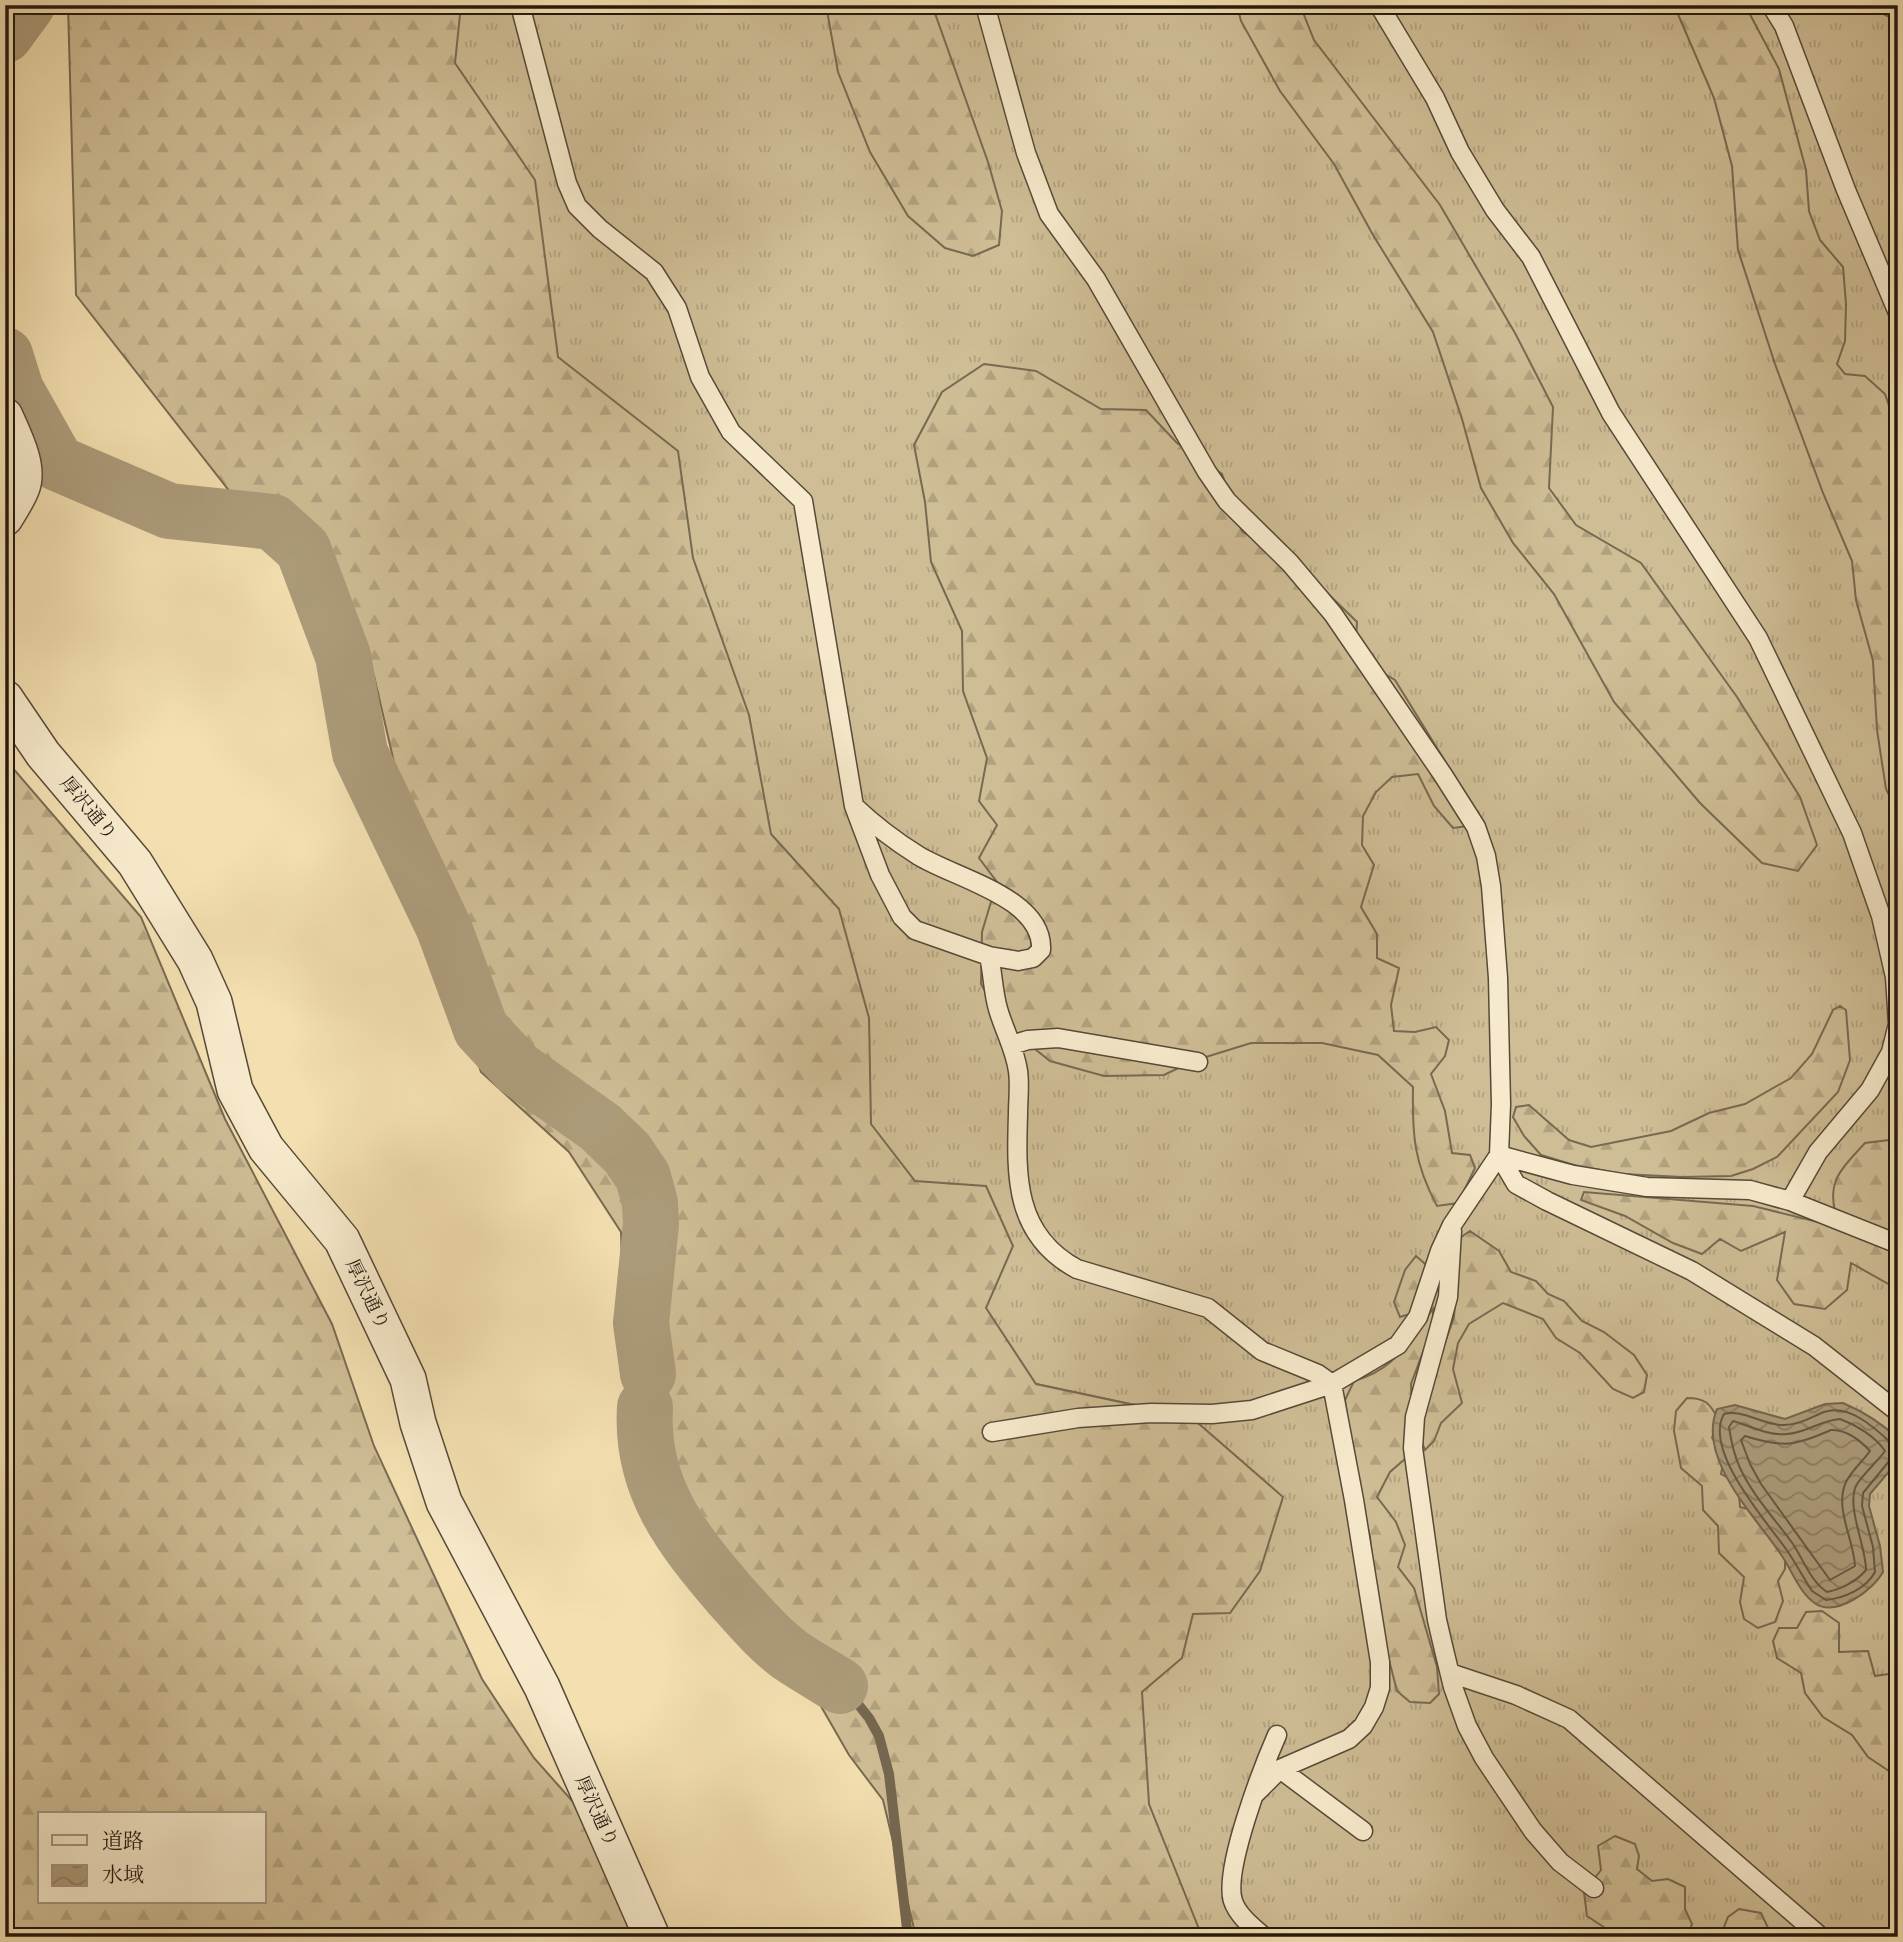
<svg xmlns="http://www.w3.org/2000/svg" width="1903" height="1942" font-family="'Libre Caslon Text','Noto Serif JP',serif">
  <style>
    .grass { fill: url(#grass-tufts); stroke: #786a52; stroke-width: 2 }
    .forest { fill: url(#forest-firs); stroke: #786a52; stroke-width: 2; fill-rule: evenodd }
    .water { fill: url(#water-waves); stroke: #756750; stroke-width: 2 }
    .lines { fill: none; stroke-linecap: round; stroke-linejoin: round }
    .shore { stroke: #675a45; stroke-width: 2 }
    .stream { stroke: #756750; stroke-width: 10 }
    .river { stroke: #ac9b7a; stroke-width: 56 }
    .service-casing { stroke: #564a38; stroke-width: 21 }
    .minor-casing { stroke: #564a38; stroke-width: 38 }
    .service { stroke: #f7eacc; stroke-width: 18 }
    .minor { stroke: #f7eacc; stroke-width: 35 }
    .labels { text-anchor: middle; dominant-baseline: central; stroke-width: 6; stroke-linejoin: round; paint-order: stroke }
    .street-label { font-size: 19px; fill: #221810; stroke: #f7eacc }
  </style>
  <defs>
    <pattern id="grass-tufts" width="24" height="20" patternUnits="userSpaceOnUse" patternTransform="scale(1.75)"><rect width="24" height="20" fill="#cfbd95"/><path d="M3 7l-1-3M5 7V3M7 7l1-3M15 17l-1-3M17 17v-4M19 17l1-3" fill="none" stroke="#b1a27f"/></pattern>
    <pattern id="forest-firs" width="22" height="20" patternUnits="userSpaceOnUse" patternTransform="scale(1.75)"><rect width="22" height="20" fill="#cfbd95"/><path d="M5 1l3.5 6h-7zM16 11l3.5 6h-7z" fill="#b1a27f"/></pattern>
    <pattern id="water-waves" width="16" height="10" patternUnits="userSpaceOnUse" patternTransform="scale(1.75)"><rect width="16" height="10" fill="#ac9b7a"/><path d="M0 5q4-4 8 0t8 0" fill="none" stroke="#8c7d63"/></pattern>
  </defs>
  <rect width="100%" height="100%" fill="#f3dfb0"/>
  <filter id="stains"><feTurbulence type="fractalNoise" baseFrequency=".00286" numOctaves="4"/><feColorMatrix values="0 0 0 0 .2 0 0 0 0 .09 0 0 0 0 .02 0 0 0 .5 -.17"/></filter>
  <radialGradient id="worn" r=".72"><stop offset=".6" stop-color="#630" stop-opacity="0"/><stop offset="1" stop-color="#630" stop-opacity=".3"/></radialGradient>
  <path class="grass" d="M415,5H1898V1937H1110L1081,1822L1191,1417L1036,1384L932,1325Z"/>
  <path class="forest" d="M68,5H461L455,63L535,180L558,357L678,451L693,558L749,715L771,834L839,909L869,1018L871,1124L915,1181L986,1186L1013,1246L986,1308L1036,1384L1191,1417L1283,1497L1260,1571L1230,1613L1193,1614L1182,1658L1142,1692L1149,1804L1199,1929L1208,1937H916L883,1800L849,1755L807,1682L758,1636L678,1545L625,1366L621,1232L569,1152L481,1072L432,926L374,676L76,295Z
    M826,5H932L988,162L1002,211L999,245L973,256L945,248L908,216L870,152L838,72Z
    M1237,5H1300L1314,40L1440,205L1515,333L1553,407L1549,488L1576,525L1641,563L1737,697L1800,797L1817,845L1798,871L1762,863L1700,803L1614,702L1554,594L1513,543L1481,488L1462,419L1433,332L1373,235L1334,164L1280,91L1241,21Z
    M1674,5H1745L1779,69L1806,170L1809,211L1820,240L1843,267L1846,304L1845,341L1837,364L1845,374L1865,376L1885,394L1898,432V594L1891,612L1898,627V813L1886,789L1877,730L1873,661L1856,600L1852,561L1823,493L1775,364L1738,250L1732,166L1714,98Z
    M984,364L1036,371L1101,409L1146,410L1177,443L1222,474L1242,531L1313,579L1357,622L1355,657L1395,680L1471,803L1468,826L1453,828L1434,806L1418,774L1392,777L1376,792L1363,816L1362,845L1374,865L1361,907L1377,934V958L1399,968L1391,1005L1394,1031L1415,1032L1436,1027L1449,1040L1445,1056L1431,1074L1445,1111L1452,1153L1470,1155L1475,1168L1458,1203L1437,1206C1414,1163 1412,1135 1413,1087L1378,1055L1322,1043H1251L1193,1061L1164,1075L1104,1076L1050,1061L1005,1025L981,984L982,932L997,882L979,858L997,825L979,801L987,758L963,691L962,631L931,562L925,502L914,445L942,392Z
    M5,759L141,917L225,1119L332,1324L374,1446L482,1679L534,1758L583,1813L632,1937H5ZM40,1814H264V1902H40Z
    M1840,1006L1846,1010L1850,1060L1838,1092L1777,1157L1753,1169L1731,1176L1682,1177L1623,1174L1574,1165L1541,1155L1524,1136L1513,1117L1516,1107L1529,1105L1569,1140L1591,1147L1671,1131L1709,1113L1745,1104L1791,1078L1812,1054L1833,1010Z
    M1898,1139V1285L1892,1286L1851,1263L1847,1290L1825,1309L1794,1304L1777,1280L1785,1232L1741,1251L1720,1239L1702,1254L1673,1243L1625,1216L1581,1200L1584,1192L1753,1206L1822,1223L1835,1211C1827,1179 1845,1165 1865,1143Z
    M1470,1231L1499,1251L1511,1272L1536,1281L1548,1294L1564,1301L1582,1321L1604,1332L1634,1355L1647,1375L1644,1392L1633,1398L1613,1389L1580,1353L1556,1338L1543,1319L1503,1303L1469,1324L1458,1343L1453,1369L1462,1403L1441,1423L1434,1441L1425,1450L1420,1437L1427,1394L1454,1317L1460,1238Z
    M1416,1256L1431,1269L1413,1313L1400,1317L1394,1302L1405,1270Z
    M1433,1309V1325L1411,1384L1412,1411L1406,1458L1390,1472L1377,1497L1396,1522L1405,1545L1398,1567L1414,1588L1437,1667L1439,1694L1430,1703L1410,1702L1397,1691L1388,1656L1375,1591L1370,1537L1357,1483L1348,1423L1345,1400L1354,1381C1399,1368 1405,1342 1433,1309Z
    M1687,1398C1705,1398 1710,1403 1718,1419L1712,1438L1725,1453L1721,1474L1738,1483L1740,1507L1755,1511L1785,1552V1569L1778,1581L1783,1601L1775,1622L1758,1628L1744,1619L1740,1602L1744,1577L1719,1553L1718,1526L1703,1510L1702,1486L1681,1468L1674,1431L1676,1411Z
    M1822,1611L1839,1623V1652L1868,1651L1875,1676L1894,1673L1898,1678V1777L1868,1757L1852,1735L1823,1717L1805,1693L1801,1673L1777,1658L1773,1641L1779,1628H1797L1806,1612Z
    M1615,1836L1635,1844L1639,1856L1637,1869L1652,1881L1668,1879L1685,1887V1909L1692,1924L1687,1937H1619L1587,1916L1584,1892L1601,1870L1598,1846Z
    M1739,1909L1761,1913L1769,1930L1787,1937H1720L1728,1917Z"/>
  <path class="water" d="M1864,5H1898V21Z
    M1843,1403C1864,1412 1882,1423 1898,1439V1461L1870,1494L1869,1506L1880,1546L1883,1572C1873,1590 1837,1617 1816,1604C1800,1594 1792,1571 1782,1556C1757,1518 1696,1459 1717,1409L1735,1405L1785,1419L1825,1404Z"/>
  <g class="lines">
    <path class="shore" d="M1840,1419C1856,1425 1875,1436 1885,1451C1877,1462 1865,1472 1857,1484C1845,1504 1866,1546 1866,1570C1857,1581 1842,1589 1827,1592C1811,1582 1803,1559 1793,1544C1775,1519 1753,1496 1740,1468C1734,1455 1731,1441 1729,1427L1733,1421C1750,1426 1769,1436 1787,1434C1806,1433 1821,1420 1840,1419Z
      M1831,1430C1846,1429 1861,1441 1870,1451C1863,1461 1852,1470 1846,1482C1834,1508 1854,1540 1855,1566L1830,1580L1761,1484L1750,1464L1741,1440L1745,1436C1783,1448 1795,1446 1831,1430Z
      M1898,1444L1891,1443C1874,1427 1849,1404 1824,1412C1811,1417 1797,1426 1782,1425C1763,1425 1743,1409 1724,1414C1703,1450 1766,1521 1786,1549C1795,1562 1803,1577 1812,1591L1826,1600C1844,1598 1866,1589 1875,1572L1873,1547L1862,1506L1863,1493L1890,1460L1898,1457"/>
    <path class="stream" d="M840,1686L850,1694L869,1718L879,1736L889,1774L908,1937"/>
    <path class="river" d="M5,35L27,5
      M5,355L16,390L57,463L169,511L273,522L303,549L343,656L360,753L444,928L481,1029L518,1069L600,1127L627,1153L643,1177L650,1203L651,1224L641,1323L648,1374
      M645,1407C640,1486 681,1538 730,1595C748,1615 768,1639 790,1655C806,1666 824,1676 840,1686"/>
    <defs>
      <path id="service" d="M520,5L567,183L577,206L600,229L654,272L677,308L700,377L731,432L803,501L854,806L880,875L902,917L915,930L989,956L1018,961L1033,958L1041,950C1044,898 955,878 919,856C895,841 874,825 854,806
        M985,5L1026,153L1049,214L1096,279L1207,472L1227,501L1290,563L1333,614L1443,775L1476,827L1486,856L1491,886L1498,978L1501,1104L1499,1155L1516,1184L1547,1201L1692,1271L1814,1346L1898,1412
        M1379,5L1435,98L1460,152L1495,210L1531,257L1611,413L1758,638L1852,833L1881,916L1895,977L1898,1024L1891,1052L1870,1090L1818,1152L1790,1201
        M1771,5L1784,26L1846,190L1898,313
        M989,956C993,974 993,992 998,1009C1004,1030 1015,1049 1018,1071C1020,1085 1018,1100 1018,1114C1016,1176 1014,1235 1077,1269L1208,1308L1262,1351L1318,1374L1332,1384L1354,1500L1380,1662V1688L1374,1707L1363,1726L1349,1739L1280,1769L1255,1794
        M1011,1045L1028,1040L1058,1038L1198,1062
        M1452,1231L1448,1297L1415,1417L1413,1448L1437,1620L1444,1650L1453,1687L1467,1726L1484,1758L1533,1831L1560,1862L1594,1888
        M992,1432L1078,1418L1151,1413L1212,1414L1252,1410L1332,1384L1398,1345L1418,1317L1440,1251L1452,1225L1499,1155L1573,1175L1647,1187L1750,1190L1790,1201L1898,1244
        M1450,1673L1516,1695L1569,1719L1821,1937
        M1280,1769L1363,1831
        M1264,1937C1253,1927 1238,1916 1233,1901C1223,1870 1263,1767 1277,1735"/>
      <path id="minor" d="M5,416C13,435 30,466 22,487C18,498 11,508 5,518
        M5,698L43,754L135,863L195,960L214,1002L235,1090L266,1148L342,1240L408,1379L418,1423L444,1502L542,1687L652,1937"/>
    </defs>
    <use href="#service" class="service-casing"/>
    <use href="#minor" class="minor-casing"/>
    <use href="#service" class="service"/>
    <use href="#minor" class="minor"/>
  </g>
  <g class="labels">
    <g class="street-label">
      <text transform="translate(89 808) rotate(50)">厚沢通り</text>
      <text transform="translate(368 1294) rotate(64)">厚沢通り</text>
      <text transform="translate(597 1811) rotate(65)">厚沢通り</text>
    </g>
  </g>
  <rect width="1903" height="1942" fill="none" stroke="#f3dfb0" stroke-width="28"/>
  <rect x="7" y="7" width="1889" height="1928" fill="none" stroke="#221810" stroke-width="3.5"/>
  <rect x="14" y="14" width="1875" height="1914" fill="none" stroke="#221810" stroke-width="2"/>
  <rect x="38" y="1812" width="228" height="91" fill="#f7eacc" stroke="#a29681" stroke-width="2"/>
  <rect x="52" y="1835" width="35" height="10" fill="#f7eacc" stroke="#a29681" stroke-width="2"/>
  <text x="102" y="1848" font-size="21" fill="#221810">道路</text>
  <rect x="52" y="1865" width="35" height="21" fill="url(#water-waves)" stroke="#a29681" stroke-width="2"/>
  <text x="102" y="1882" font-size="21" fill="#221810">水域</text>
  <rect width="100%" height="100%" filter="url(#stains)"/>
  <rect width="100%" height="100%" fill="url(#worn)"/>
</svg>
